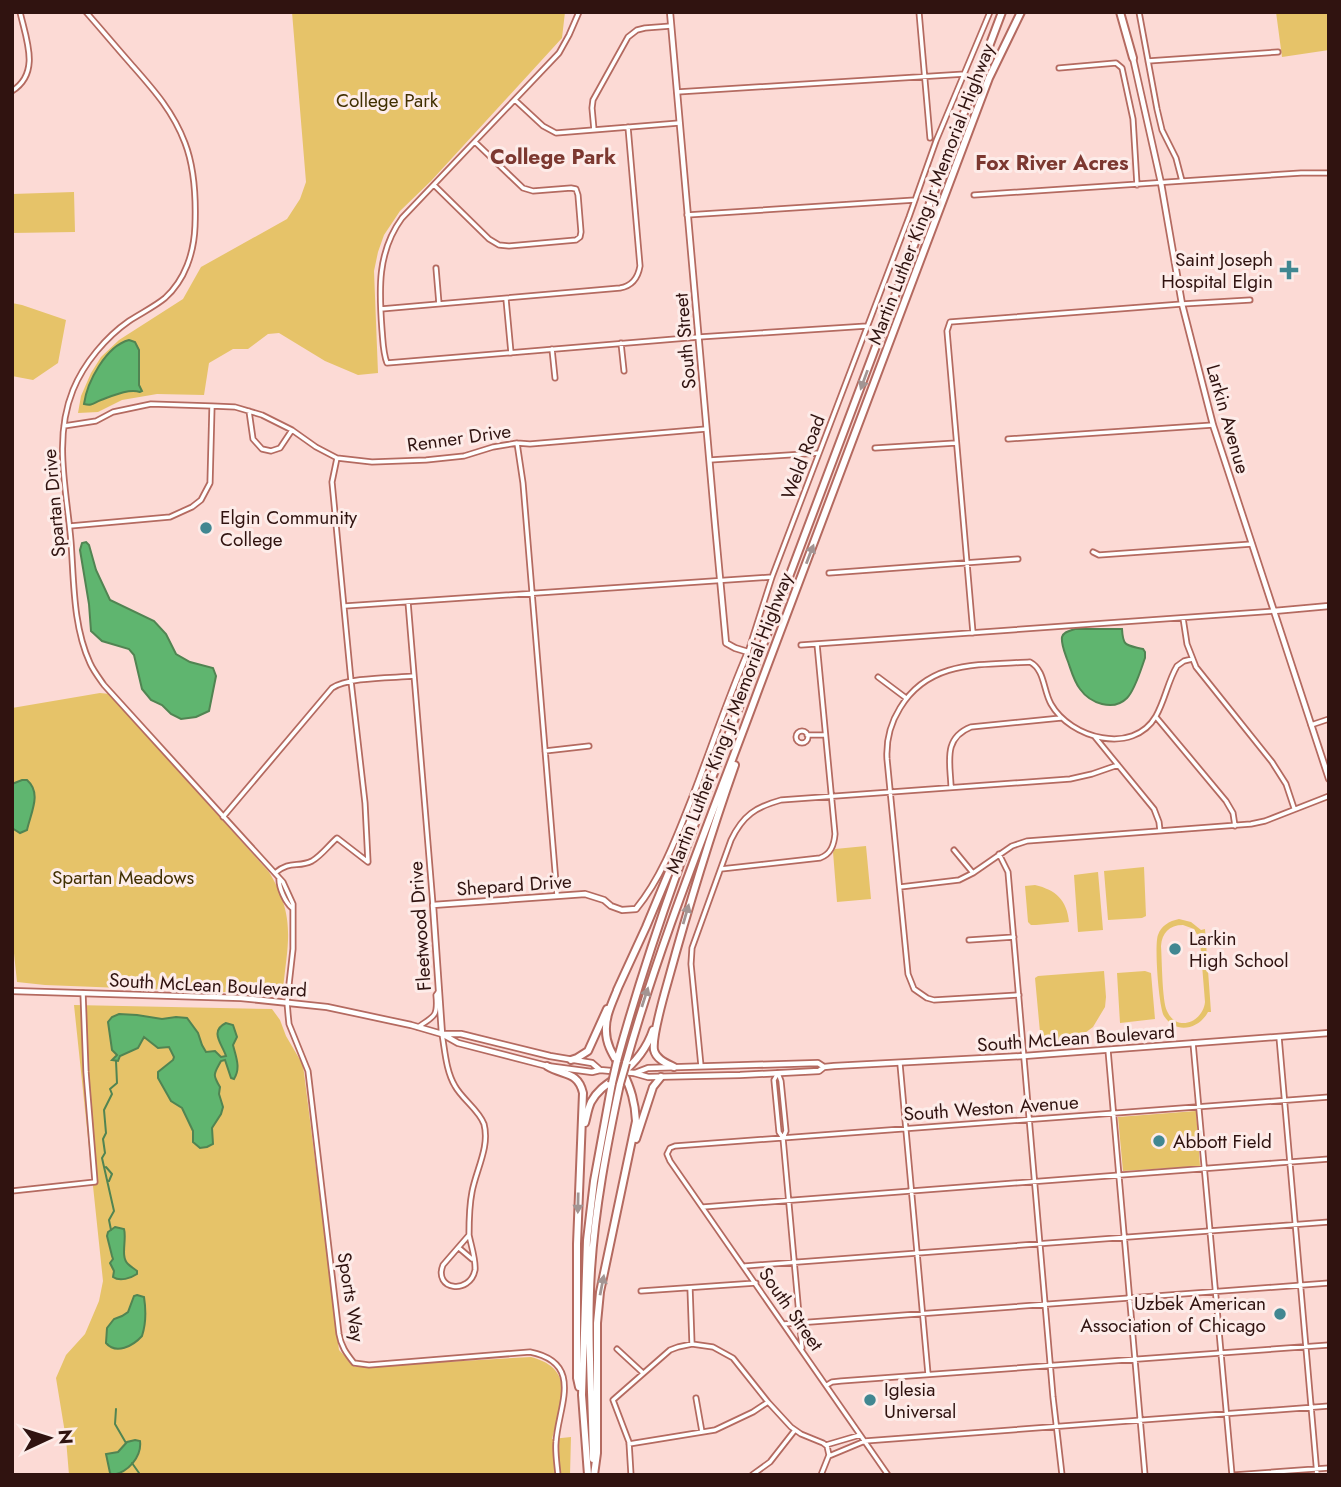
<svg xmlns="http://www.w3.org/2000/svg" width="1341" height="1487" font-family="Jost,sans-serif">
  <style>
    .green { fill: #e6c369; fill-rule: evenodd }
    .water { fill: #5fb56f; stroke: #518452; stroke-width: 2 }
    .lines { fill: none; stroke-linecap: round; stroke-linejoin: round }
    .stream { stroke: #518452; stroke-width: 2 }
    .street-casing { stroke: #b46a60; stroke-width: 7 }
    .secondary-casing { stroke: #b46a60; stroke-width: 8 }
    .highway-casing { stroke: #b46a60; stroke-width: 10 }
    .street { stroke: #fff; stroke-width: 3.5 }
    .secondary { stroke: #fff; stroke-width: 4.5 }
    .highway { stroke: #fff; stroke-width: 6 }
    .highway-bridge-casing { stroke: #b46a60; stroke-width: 10; stroke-linecap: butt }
    .highway-bridge { stroke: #fff; stroke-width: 6 }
    .oneway { fill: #a29593 }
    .poi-dot { fill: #418791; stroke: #fdece9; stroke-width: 2.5 }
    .labels { text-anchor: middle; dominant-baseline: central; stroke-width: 6; stroke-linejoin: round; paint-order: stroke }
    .park-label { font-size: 19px; fill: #402f00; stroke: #fdece9 }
    .street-label { font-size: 19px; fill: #301310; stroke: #fdece9 }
    .poi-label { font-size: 19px; fill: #301310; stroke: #fdece9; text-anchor: start }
    .neighbourhood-label { font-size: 21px; font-weight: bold; fill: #7c3830; stroke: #fdece9 }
  </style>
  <rect width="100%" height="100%" fill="#fcdad5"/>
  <path class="green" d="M292,12H565L562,38L431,181L400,211L384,235L378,252L374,271L378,373L358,375L325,361L279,333L268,334L248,349H233L209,363L204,395L157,394L122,400L98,412L78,413L81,396L91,373L101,357L119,340L183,299L201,267L287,219L300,199L306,182Z
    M1276,12H1329V50L1282,57Z
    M74,192L75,232L12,233V194Z
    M12,303L22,305L66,320L58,363L33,380L12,376Z
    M100,693L110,694L269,872C296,917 288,941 283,989L276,994L45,985L17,982L12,934V708Z
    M866,846L871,899L837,902L833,852L835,849Z
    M1144,867L1146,916L1142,918L1108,920L1104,871Z
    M1098,872L1103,930L1078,932L1074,875Z
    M1035,885C1056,890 1067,900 1069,922L1036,925H1031L1028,922L1025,886Z
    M1179,919L1191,922L1201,930L1205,929L1211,1012H1208C1199,1029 1176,1035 1164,1016C1159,1008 1154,945 1158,935C1161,926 1169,921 1179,919ZM1183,925L1194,929L1200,940L1205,1002C1203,1022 1177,1033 1167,1011C1162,1001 1162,960 1161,946C1162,933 1169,925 1183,925Z
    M1104,971L1106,997L1105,1007L1093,1027L1074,1041L1041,1043L1035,978L1038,976Z
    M1145,971L1151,973L1155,1019L1120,1023L1117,973Z
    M74,1005L272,1009L280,1020L286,1036L303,1065L339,1350L355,1367L531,1357C577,1369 561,1404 552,1439L571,1437L570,1475H69L66,1439L56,1378L66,1355L85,1334L99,1301L103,1281Z
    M1196,1111L1200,1166L1123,1171L1118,1117Z"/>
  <path class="water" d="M129,340L135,342L139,350V385L142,391L140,392C129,388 112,396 101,400C93,403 93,406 84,404C87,382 106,346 129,340Z
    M86,542L89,545L96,570L110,600L154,621L166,634L176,654L190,662L213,668L216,676L209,711L196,717L181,719L171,714L162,705L151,700L142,689L134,655L129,649L102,641L91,631L89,604L80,550L82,543Z
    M1075,629H1122C1123,647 1126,645 1143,649L1145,652V658C1141,669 1135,690 1127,698C1113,712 1090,703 1080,689C1073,680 1071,669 1067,659C1065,653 1061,644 1062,637C1064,631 1070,631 1075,629Z
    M22,780H27C42,793 31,812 27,830L20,833L12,828V784Z
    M119,1014L137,1015L162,1019L176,1017L187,1018L198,1033L202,1045L206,1052L215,1051L221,1057L226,1056C222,1044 209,1031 226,1023L233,1025L237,1037L233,1045C236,1057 241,1068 234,1079L231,1078L225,1060L221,1061C214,1074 212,1074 220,1087L219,1094L223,1107L221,1114L212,1128L213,1144L207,1147L200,1148L193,1142V1131L182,1108L171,1101L158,1078V1072L173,1060L174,1057L169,1047L158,1048L144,1037L138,1048L120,1056L118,1061L112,1060L117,1055L112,1050L108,1022L112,1017Z
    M115,1227L124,1229C127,1239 120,1257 128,1264C131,1267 135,1269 137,1271V1274C131,1278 120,1282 113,1277L114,1271L110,1263L113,1259L112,1256L107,1236L108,1232Z
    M137,1295L144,1297C146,1310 146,1324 142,1336C133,1346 116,1355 106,1343L107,1328L114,1319L122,1316L128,1312L134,1296Z
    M135,1440L140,1441C142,1457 128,1472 113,1475L110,1473L106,1454L118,1452L127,1442Z"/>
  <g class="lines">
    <path class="stream" d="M106,1167L112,1174L109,1181
      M111,1230L109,1220L114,1211L102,1158L105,1153L103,1139L106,1133L104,1110L112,1094L110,1089L117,1083L116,1061
      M116,1409L115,1424L126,1443
      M132,1463L139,1473L137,1475"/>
    <defs>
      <path id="street" d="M86,12C101,29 116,47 131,64C153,89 173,111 185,143C195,169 196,199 195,226C194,253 185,280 165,298C154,307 141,313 129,321C106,337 84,363 73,390C53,439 67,492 71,542C74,582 73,626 90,663C93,670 99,678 104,685L283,882L293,904V949L287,1002L288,1014L289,1024L308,1071L339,1334C341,1346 346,1353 354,1363L369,1365L530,1352C585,1363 558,1407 556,1442C555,1452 557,1464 558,1475
        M579,12L569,35L559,53L402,218C377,252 379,290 382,330C383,341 383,353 387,363L699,337L867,326
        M919,12L930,138
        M1139,12L1157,109L1162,130L1176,158L1182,181
        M1148,61L1278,52
        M1059,68L1116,63L1122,68L1133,119L1137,185
        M12,91C41,73 26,39 20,12
        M677,92L965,74
        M515,100L543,126L556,133L679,123
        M594,130L592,108L593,100L628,37L637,30L645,28L671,26
        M434,185L489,239L499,245L509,246L576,240L580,237L581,232L578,195L576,189L571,188L533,191L523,188L475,142
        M974,195L1301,173H1329
        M687,215L915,200
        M436,268L439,304
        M506,299L511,353
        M381,309L620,288C632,286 638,278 640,266L628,127
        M621,343L624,371
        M552,349L555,378
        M249,411L253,439L262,449L271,451L280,448L292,430
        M64,426L96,421L113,412L151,404L212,406L235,407L262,415L292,430L316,447L337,458L372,462L426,460L464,456L493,447L517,443L530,444L706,429
        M1008,439L1213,425
        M517,443L523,483L557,895
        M875,448L956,443
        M710,460L819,453
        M70,526L170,517L192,507L201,500L210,483L212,406
        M1093,552L1099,555L1252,544
        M829,573L1018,559
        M408,602L433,905
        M345,606L772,577
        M1183,618L1187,644L1196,667L1272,762L1286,784L1294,808
        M973,633L947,331L950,322L1182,304L1250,300
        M801,645L1274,611
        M748,652L772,577L909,217L936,141L990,12
        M878,677L906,698
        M1156,717L1226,801L1233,813L1235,826
        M1311,725L1329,719
        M796 737a6 6 0 1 1 12 0a6 6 0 1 1-12 0Z
        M807,735H825
        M1095,737L1154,809L1159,822L1160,831
        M545,751L589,746
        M951,786C950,762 943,738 971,727L1061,718
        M223,817L332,688C348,677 394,678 414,676
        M954,850L973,873
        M999,854L1008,872L1053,1397L1062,1475
        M721,869L820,858C831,854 834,845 835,834L817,644
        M275,873C290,860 298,868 312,861C321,856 329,845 337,838L368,862L365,803L351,681L332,482L337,458
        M279,879C279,888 285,902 292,908
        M900,887L959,880L973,873L1012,846L1027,841L1251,824L1265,821L1329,796
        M969,940L1014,937
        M1019,995L934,1000L927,998L914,989L908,974L907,964L887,759C886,741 890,724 900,708C929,660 980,665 1030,662C1045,670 1043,690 1051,704C1070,738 1133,756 1156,716C1165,700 1168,681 1177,666L1184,661L1192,659
        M418,1027C435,1016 438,1016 436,995L439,991
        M442,1034C445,1051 446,1071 455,1086C462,1099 479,1110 484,1124C490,1147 476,1170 472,1192C469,1207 469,1220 469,1235
        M1279,1037L1317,1475
        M1193,1043L1232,1475
        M1108,1050L1145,1475
        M900,1064L928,1374
        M701,1066L691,964L692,948L731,840C743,815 756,807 781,800L1070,779L1092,774L1118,765
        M778,1073L774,1080L779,1132L783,1138L802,1348
        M778,1073L781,1081L786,1131L783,1138
        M12,1191L95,1182L86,1072L83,993
        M703,1207L1329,1159
        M469,1235C471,1245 476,1260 475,1270C470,1295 433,1290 443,1265Z
        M459,1248L472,1259
        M745,1266L1329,1222
        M690,1288L692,1344
        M641,1291L756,1283
        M784,1324L1329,1283
        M617,1349L643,1373
        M827,1385L832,1382L841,1381L1329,1345
        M696,1398L702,1432
        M629,1444L715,1430L753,1412L768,1402
        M826,1445L860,1435
        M829,1456L865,1441L1329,1406
        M631,1475L629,1442L613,1400L670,1350L678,1347L692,1344L713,1347L733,1358L768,1402L791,1427L801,1434L823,1443L827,1446L829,1455L821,1475
        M752,1475L770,1462L795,1430
        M888,1475L670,1161L667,1154L670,1148L675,1146L1329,1097
        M1234,1475L1329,1468"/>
      <path id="secondary" d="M1133,58L1161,183L1182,304L1213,425L1329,779
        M1274,611L1329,606
        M12,991L241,998L327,1007L411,1025L442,1034H461L550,1056L592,1063L600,1070
        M442,1034L433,905L585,894L604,900L611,906L622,910L636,909C663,876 678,833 694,793C712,746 728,698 748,652L735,648L726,643C706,433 689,223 670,12
        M442,1034L458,1043L547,1066L592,1072L600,1070L634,1073L648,1077L740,1075L819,1071L824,1067L834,1066L1024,1056L1329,1033
        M635,1073L648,1068L818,1063L824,1067"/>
      <path id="highway" d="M1120,12L1133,58
        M617,990L646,927L697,805L704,796
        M571,1060L577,1058L588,1051L607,1009
        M617,1061C661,900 725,746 784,590C858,398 930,205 1002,12
        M626,1063C662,935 713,813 759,688C836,485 913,282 989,78L1021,12
        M547,1066C563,1076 578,1071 583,1093L577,1244V1378L579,1387
        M674,1067C666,1063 656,1059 654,1050C652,1038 664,995 668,981C688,908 710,836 735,765
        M585,1123C587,1116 588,1108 591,1102C598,1089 609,1083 620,1075C635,1063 647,1048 653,1030
        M636,1139L653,1087L661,1077
        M593,1459C592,1396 587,1333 591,1270C595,1207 607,1145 620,1084
        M588,1475L582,1395L587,1240L594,1181L612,1083
        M594,1475L597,1453V1323L600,1292L636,1121C635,1102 631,1089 623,1072C616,1059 606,1047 606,1031C605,1016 613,1001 618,988"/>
    </defs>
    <use href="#street" class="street-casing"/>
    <use href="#secondary" class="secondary-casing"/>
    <use href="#highway" class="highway-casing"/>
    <use href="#street" class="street"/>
    <use href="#secondary" class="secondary"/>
    <use href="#highway" class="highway"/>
    <defs>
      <path id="highway-bridge" d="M612,1083L617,1061
        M620,1084L626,1063"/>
    </defs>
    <use href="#highway-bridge" class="highway-bridge-casing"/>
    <use href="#highway-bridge" class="highway-bridge"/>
  </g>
  <defs><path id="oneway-solid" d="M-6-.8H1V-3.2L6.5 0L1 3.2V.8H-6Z" transform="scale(1.75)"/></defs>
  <g class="oneway">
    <use href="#oneway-solid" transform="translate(864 380) rotate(110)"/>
    <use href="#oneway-solid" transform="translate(810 554) rotate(-69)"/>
    <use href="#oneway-solid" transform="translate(686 914) rotate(-74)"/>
    <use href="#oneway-solid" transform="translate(645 997) rotate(-72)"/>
    <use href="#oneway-solid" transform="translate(578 1203) rotate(91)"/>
    <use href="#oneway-solid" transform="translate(602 1285) rotate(-79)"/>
  </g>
  <g class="poi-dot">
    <path d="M1285.5 259.5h7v7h7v7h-7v7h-7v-7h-7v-7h7z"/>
    <circle cx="206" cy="528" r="7"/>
    <circle cx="1175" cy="949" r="7"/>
    <circle cx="1159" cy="1141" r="7"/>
    <circle cx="1280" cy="1314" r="7"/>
    <circle cx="870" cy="1400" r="7"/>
  </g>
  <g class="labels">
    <g class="park-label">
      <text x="387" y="100">College Park</text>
      <text x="123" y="877">Spartan Meadows</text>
    </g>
    <g class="street-label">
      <text transform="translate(931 194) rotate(-69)">Martin Luther King Jr Memorial Highway</text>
      <text transform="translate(685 341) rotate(-95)">South Street</text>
      <text transform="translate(1228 419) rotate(74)">Larkin Avenue</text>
      <text transform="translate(459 438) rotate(-8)">Renner Drive</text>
      <text transform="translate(803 457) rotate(-69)">Weld Road</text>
      <text transform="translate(54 503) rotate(-95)">Spartan Drive</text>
      <text transform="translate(729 723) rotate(-69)">Martin Luther King Jr Memorial Highway</text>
      <text transform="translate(514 885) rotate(-4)">Shepard Drive</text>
      <text transform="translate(420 926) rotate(-94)">Fleetwood Drive</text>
      <text transform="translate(208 985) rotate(3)">South McLean Boulevard</text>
      <text transform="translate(1076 1038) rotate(-4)">South McLean Boulevard</text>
      <text transform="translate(991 1108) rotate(-4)">South Weston Avenue</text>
      <text transform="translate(351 1297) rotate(81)">Sports Way</text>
      <text transform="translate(791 1309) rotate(55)">South Street</text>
    </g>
    <g class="poi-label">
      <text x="1273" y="259" text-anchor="end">Saint Joseph<tspan x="1273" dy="22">Hospital Elgin</tspan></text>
      <text x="220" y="517">Elgin Community<tspan x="220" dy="22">College</tspan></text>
      <text x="1189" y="938">Larkin<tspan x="1189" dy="22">High School</tspan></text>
      <text x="1173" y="1141">Abbott Field</text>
      <text x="1266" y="1303" text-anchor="end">Uzbek American<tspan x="1266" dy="22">Association of Chicago</tspan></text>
      <text x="884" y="1389">Iglesia<tspan x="884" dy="22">Universal</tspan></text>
    </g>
    <g class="neighbourhood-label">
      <text x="553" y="157">College Park</text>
      <text x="1052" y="163">Fox River Acres</text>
    </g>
  </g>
  <rect width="1341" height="1487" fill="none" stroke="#301310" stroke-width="28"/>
  <g transform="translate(49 1438) rotate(86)" stroke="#fdece9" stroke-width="5" paint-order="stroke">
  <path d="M0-5L12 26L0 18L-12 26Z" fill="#301310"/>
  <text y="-10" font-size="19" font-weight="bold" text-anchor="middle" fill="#301310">N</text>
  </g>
</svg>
